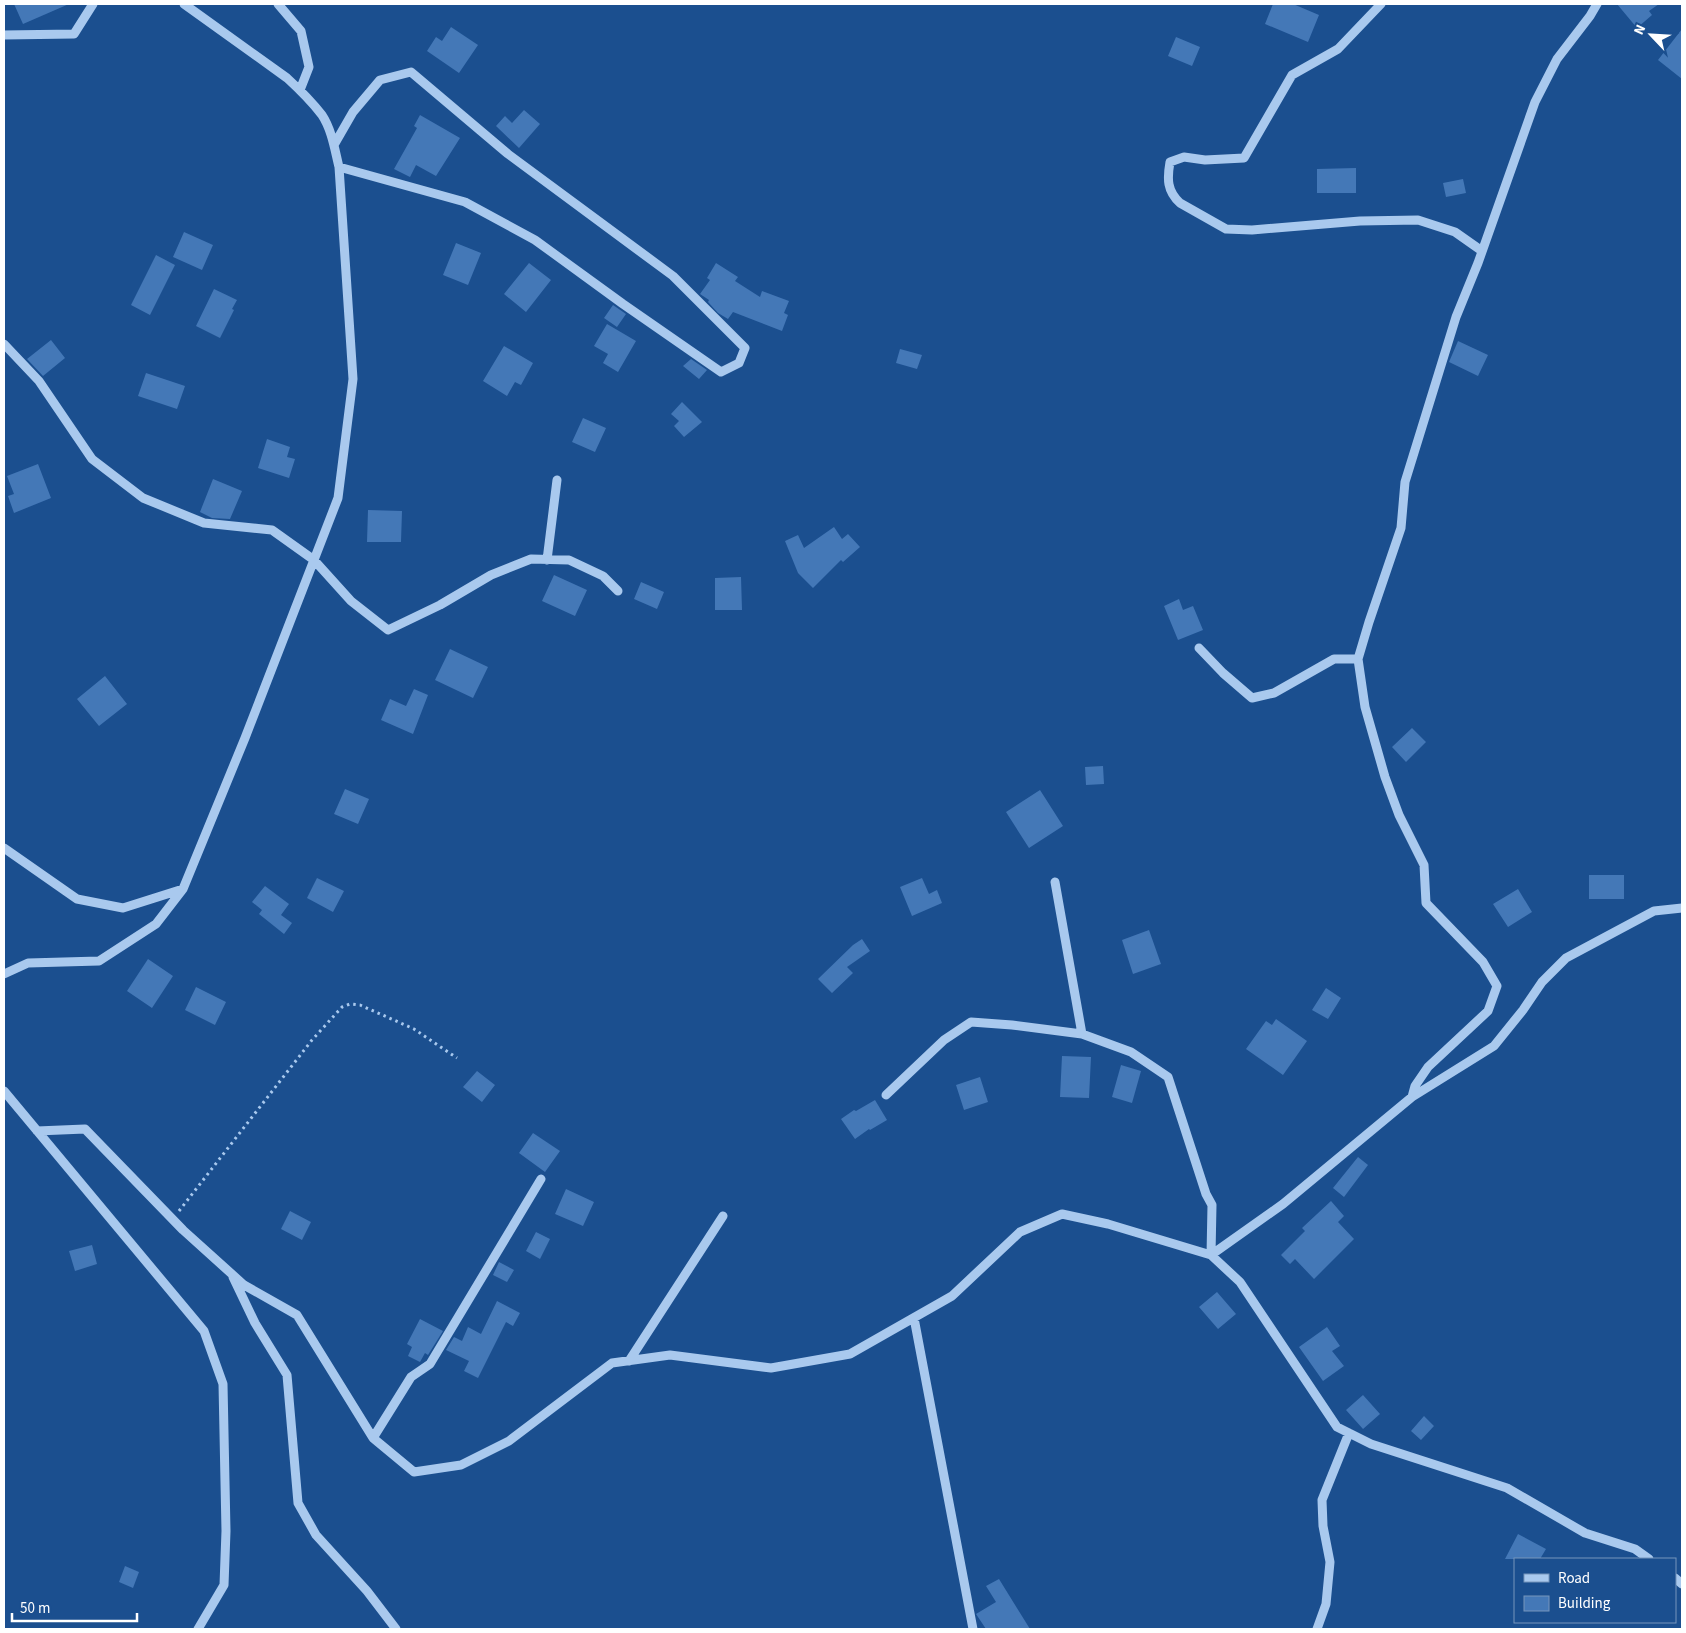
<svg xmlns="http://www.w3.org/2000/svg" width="1686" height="1633" font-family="'Source Sans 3',sans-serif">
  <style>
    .building { fill: #4478b7 }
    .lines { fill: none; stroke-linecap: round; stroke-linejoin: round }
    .path { stroke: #a9c9ee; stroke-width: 3; stroke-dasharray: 2.5 4; stroke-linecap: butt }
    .minor { stroke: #a9c9ee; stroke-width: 9 }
  </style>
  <rect width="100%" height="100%" fill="#1b4f8f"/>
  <path class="building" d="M14,4H69L23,24Z
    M1273,4H1293L1319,15L1308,42L1265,24Z
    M1617,4H1659L1649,11L1652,15L1637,28Z
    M451,27L478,45L459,73L427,51L436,37L442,41Z
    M1682,29V79L1658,60Z
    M1176,37L1200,47L1192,66L1168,56Z
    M524,110L540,124L519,148L496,126L505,116L512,123Z
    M420,115L460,138L436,176L416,165L410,177L394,169L417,128L414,126Z
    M1356,168V193H1317V169Z
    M1463,179L1466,193L1446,197L1443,183Z
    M184,232L213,245L202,270L173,257Z
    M456,243L481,253L468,285L443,275Z
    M156,255L175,265L150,315L131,305Z
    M529,263L551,280L526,312L504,294Z
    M716,263L738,277L735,281L760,297L762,291L789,301L784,313L788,315L782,331L733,312L728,319L718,313L708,302L709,300L700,294L710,280L707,278Z
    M214,289L237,300L232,309L234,310L220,338L196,326Z
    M613,305L626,314L617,327L604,318Z
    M607,324L636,341L618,372L603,363L608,354L594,346Z
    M51,340L65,358L43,376L27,359Z
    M1458,341L1488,355L1478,376L1449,362Z
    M504,346L533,363L521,385L515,382L507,396L483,381Z
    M900,349L922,355L917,369L896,363Z
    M691,359L707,370L699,379L683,366Z
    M146,373L185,386L177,409L138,396Z
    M682,402L702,422L684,437L674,426L679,421L671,414Z
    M583,418L606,428L595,452L572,442Z
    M267,439L290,447L287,457L295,459L289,478L258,468Z
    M38,464L51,498L14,513L8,496L14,494L7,476Z
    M213,479L242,491L230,519L212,518L200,512Z
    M368,510L402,511L401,542H367Z
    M834,527L842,539L848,534L860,547L843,562L841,560L813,588L798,573L785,541L798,535L804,548Z
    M554,575L587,590L575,616L542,601Z
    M741,577L742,610H715V578Z
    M641,582L664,592L657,609L634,599Z
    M1179,599L1183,610L1193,606L1203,630L1178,640L1164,606Z
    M450,649L488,667L473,698L435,680Z
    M105,676L127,704L99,726L77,699Z
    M414,689L428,695L413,734L381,720L390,699L406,706Z
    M1412,728L1426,742L1406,762L1392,747Z
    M1103,766L1104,784L1086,785L1085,767Z
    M345,789L369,799L358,824L334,814Z
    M1040,790L1063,826L1029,848L1006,812Z
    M1589,875H1624V899H1589Z
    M317,878L344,891L333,912L307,898Z
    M922,878L929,894L937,890L942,903L912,916L900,887Z
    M265,886L289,904L281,915L292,923L284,934L259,914L262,910L252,902Z
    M1518,889L1532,912L1508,927L1493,904Z
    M1149,930L1161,964L1133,974L1122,940Z
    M862,939L870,951L847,967L853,973L832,993L818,979L853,945Z
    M148,959L173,976L152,1008L127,991Z
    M196,987L226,1002L215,1025L185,1010Z
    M1326,988L1341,998L1328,1019L1312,1010Z
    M1276,1019L1307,1041L1283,1075L1246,1049L1266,1021L1272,1025Z
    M1062,1056L1091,1057L1089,1098L1060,1097Z
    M1121,1065L1141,1071L1132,1103L1112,1097Z
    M477,1071L495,1085L482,1102L463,1087Z
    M980,1077L988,1102L964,1110L956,1085Z
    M875,1100L887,1120L870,1130L869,1129L855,1139L841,1119L854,1110L856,1111Z
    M533,1133L560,1151L545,1172L519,1153Z
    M1358,1157L1368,1165L1344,1197L1333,1188Z
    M566,1189L594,1202L583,1226L555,1214Z
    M1331,1201L1344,1216L1338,1222L1354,1239L1314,1279L1295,1259L1290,1264L1281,1255L1305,1231L1302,1228Z
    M290,1211L311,1222L302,1240L281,1229Z
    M536,1232L550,1239L540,1259L526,1251Z
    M92,1245L97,1264L75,1271L69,1251Z
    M499,1262L514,1270L507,1282L493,1275Z
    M1217,1292L1236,1314L1218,1329L1199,1307Z
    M497,1301L520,1313L513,1326L506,1322L478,1378L464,1371L469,1361L446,1350L454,1337L462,1341L468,1327L481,1334Z
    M420,1319L443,1331L428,1355L425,1353L420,1362L408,1356L412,1347L407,1344Z
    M1327,1327L1340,1346L1332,1351L1344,1366L1323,1381L1299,1347Z
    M1363,1395L1380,1414L1363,1429L1346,1410Z
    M1424,1416L1434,1426L1421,1440L1411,1431Z
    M1518,1534L1546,1549L1540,1559H1505Z
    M125,1566L139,1572L133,1588L119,1582Z
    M999,1579L1030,1629H986L976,1614L996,1602L986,1586Z"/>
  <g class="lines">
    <path class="path" d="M179,1211L312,1040L342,1007L350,1004L360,1005L414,1029L457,1058"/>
    <path class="minor" d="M278,4L301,31L309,67L300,90
      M1381,4L1338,49L1292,75L1244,158L1205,160L1184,157L1170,162C1167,179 1167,191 1180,203L1226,229L1252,230L1360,221L1418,220L1455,232L1482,251
      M4,35L74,34L93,4
      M334,145L353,112L380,80L411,72L508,154L673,276L745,348L739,363L721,372L623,304L535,240L465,202L339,167
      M4,344L39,381L92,459L143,498L204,523L272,530L314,560L351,601L388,630L440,605L491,575L531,559L569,560L603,576L618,591
      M547,560L557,480
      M1199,648L1223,673L1252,698L1274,693L1334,659H1358
      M4,848L77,899L123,908L183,889
      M1055,882L1082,1034
      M4,974L28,963L99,961L156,924L183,889L245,738L338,498L353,379L339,167C335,151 332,130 322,115C312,102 299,89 287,78L184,4
      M4,1091L204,1331L223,1384L226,1531L224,1585L198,1629
      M886,1095L944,1040L971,1022L1012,1025L1082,1034L1131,1052L1168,1077L1206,1194L1212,1205L1211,1255
      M1412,1097L1415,1086L1428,1067L1488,1011L1497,986L1483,962L1426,903L1424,865L1399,815L1385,777L1365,707L1358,659L1369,622L1401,528L1405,482L1456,317L1478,263L1535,102L1557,59L1590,16L1597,4
      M37,1131L85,1129L183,1230L244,1285L297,1315L373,1438L414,1472L461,1465L509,1441L612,1363L670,1355L771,1368L850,1354L952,1296L1020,1232L1062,1214L1108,1224L1211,1255L1240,1282L1337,1427L1371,1444L1507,1488L1585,1533L1635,1549L1649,1559
      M1211,1255L1283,1204L1412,1097L1494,1046L1523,1010L1542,982L1566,958L1654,911L1682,908
      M233,1277L255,1323L287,1375L298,1503L316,1535L367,1591L396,1629
      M914,1318L973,1629
      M629,1361L723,1216
      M373,1438L411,1377L430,1364L541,1179
      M1675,1578L1682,1584
      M1317,1629L1326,1604L1330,1562L1323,1526L1322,1500L1349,1433"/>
  </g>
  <rect width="1686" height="1633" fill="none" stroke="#ffffff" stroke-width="10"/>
  <rect x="1514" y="1558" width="162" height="65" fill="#1b4f8f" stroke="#7695bc"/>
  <rect x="1524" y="1574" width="25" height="8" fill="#a9c9ee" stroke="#7695bc"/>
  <text x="1558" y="1583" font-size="15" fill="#ffffff">Road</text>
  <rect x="1524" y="1596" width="25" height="15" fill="#4478b7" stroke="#7695bc"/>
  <text x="1558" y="1608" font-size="15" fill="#ffffff">Building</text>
  <g transform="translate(1651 35) rotate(295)" stroke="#1b4f8f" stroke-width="4" paint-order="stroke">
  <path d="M0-4L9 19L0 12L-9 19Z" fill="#ffffff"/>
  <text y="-8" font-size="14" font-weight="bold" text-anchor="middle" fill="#ffffff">N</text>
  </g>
  <path d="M12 1613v8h125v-8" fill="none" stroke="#ffffff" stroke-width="2.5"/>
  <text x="20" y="1613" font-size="15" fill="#ffffff" stroke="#1b4f8f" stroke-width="4" paint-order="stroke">50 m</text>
</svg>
